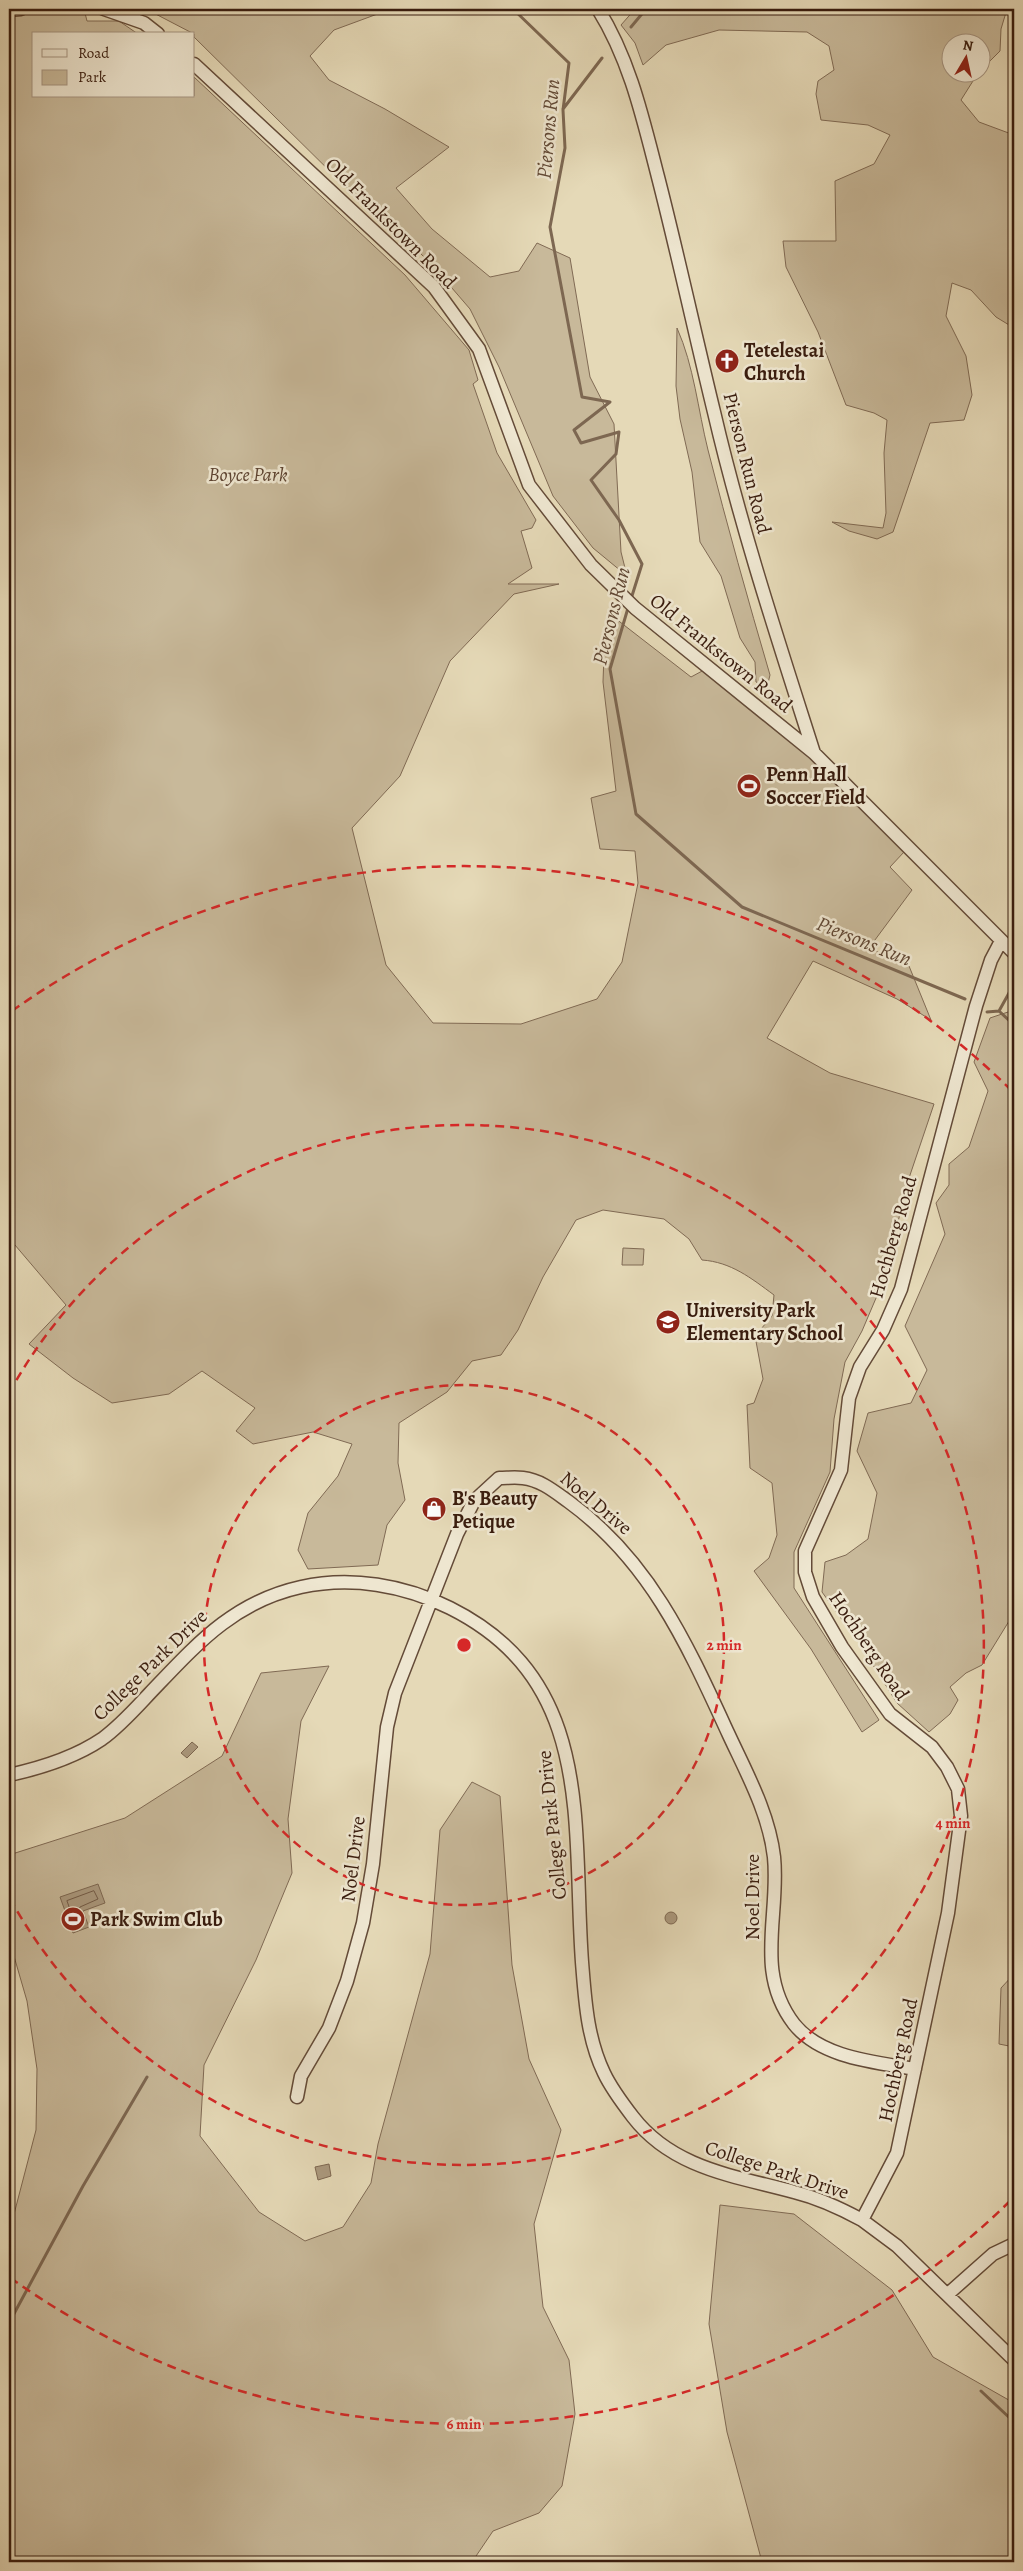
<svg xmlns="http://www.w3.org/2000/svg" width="1023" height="2571" font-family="Alegreya,serif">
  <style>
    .green { fill: #c8b99a; stroke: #806a54 }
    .water { fill: #ab997e; stroke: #7d6751 }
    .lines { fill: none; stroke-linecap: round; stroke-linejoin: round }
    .shore { stroke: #725a46; stroke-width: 1 }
    .stream { stroke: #7d6751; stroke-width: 3 }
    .minor-casing { stroke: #644b38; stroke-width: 15 }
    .minor { stroke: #eee6d0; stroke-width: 12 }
    .ring { fill: none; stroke: #d62828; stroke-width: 2.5; stroke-dasharray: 9 6 }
    .labels { text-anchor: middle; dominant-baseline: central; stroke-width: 5; stroke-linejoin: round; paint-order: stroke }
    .street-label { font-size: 20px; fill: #391c0e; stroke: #eee6d0 }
    .poi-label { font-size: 20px; font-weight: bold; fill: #391c0e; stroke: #eee6d0; text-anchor: start }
    .park-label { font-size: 20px; font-style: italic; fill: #5d4331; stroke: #eee6d0 }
    .water-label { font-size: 21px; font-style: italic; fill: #614835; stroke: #eee6d0 }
    .centre { fill: #d62828; stroke: #eee6d0; stroke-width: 2.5 }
    .ring-label { font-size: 15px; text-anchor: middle; font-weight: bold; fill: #d62828; stroke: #eee6d0; stroke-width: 5; stroke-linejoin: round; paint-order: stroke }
  </style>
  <rect width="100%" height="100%" fill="#e5d9b7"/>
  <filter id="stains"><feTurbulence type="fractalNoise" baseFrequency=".004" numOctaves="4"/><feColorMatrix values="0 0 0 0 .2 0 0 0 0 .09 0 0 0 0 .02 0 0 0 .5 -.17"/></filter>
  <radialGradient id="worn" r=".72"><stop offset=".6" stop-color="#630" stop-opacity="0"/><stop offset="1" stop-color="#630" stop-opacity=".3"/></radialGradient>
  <path class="green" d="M9,9H84L87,21H119L138,34H34V96H194V77L405,275L469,350L478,380L473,384L497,453L536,520L532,528L521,531L532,568L508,584H559L514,594L450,661L400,776L352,828L386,965L433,1023L521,1024L597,999L622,962L638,883L635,851L600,849L591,798L616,791L603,682L604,654L611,615L691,677L704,670L810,757L904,852L890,867L912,890L869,948L909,966L931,1020L897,999L813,961L767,1038L830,1073L934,1104L907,1184L885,1277L862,1331L845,1362L834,1419L830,1472L794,1552V1588L879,1720L862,1732L811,1649L754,1571L769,1558L777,1535L772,1483L750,1468L747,1405L754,1403L763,1379L755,1336L772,1316L774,1295C751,1278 731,1262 702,1260L689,1239L664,1219L603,1210L576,1220L543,1277L518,1330L501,1355L472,1361L447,1392L399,1423L398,1463L405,1500L387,1525L378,1565L308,1569L298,1550L308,1513L338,1476L352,1444L313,1432L253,1444L236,1431L255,1408L202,1371L169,1394L112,1403L73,1378L29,1344L66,1305L9,1238Z
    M146,9H391L334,30L310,56L329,80L385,109L449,147L396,188L432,229L490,277L519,271L537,243L570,258L590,377L614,424L621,552L627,576L593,548L553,496L499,367L470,309L433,266L396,229L351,192L194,37V34Z
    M635,9H1007L1001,29L1000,51L981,70L980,42H950V72L978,73L961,100L979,122L1014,135V328L996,317L971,290L952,283L946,316L966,356L972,395L964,420L930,423L893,532L877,539L849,531L832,522L883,528L886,513L884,453L887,420L874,413L846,405L818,332L786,267L783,241H836L835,181L874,164L890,135L868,125L821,120L816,94L818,81L834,70L829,46L807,32L719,30L666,45L643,65L635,43L621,25Z
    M677,328C694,366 698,410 708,450C727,525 748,600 770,675L767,687L756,682L755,662L740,638L721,576L700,542L692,472L680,419L676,386Z
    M1014,1010V1613L982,1665L966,1673L950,1687L958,1700L950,1714L929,1732L897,1703L859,1643L822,1592L825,1562L846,1555L868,1539L877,1493L857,1451L868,1413L911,1403L927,1370L905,1326L945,1234L936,1203L949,1185V1164L969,1147L988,1091L974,1062L990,1018Z
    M623,1248L644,1249L643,1265H622Z
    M329,1666L301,1721L288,1819L292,1873L256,1960L204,2065L200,2136L259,2212L305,2241L343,2227L371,2183L378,2144L430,1954L440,1830L472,1782L500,1796L512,1965L529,2059L561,2130L534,2224L543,2307L569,2360L575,2414L562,2486L539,2513L493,2531L472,2562H9V2222L13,2218L36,2130L37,2069L27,2001L9,1939V1855L125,1818L222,1756L261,1673Z
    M1014,1974V2047L999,2044L1001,1988Z
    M720,2205L794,2214L892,2290L933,2357L1014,2403V2562H762L727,2432L709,2324Z"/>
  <path class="water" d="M192,1742L198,1747L187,1758L181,1753Z
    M98,1884L105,1903L83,1911L89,1927L73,1933L60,1897Z
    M665 1918a6 6 0 1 1 12 0a6 6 0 1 1-12 0Z
    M329,2164L331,2176L318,2180L315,2167Z"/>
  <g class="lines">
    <path class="shore" d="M94,1891L98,1899L80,1907L78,1912L82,1923L76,1926L67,1901Z"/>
    <path class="stream" d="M513,9L569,63L563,110L565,148L550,227L582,397L610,402L574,430L581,443L619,432L616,454L591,480L619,520L642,564L631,599
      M631,27L646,9
      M563,109L602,58
      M628,608L610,669L636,814L742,907L965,999
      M999,1011L1014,984
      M987,1012L999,1011L1014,1025
      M9,2323L83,2186L147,2077
      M981,2391L1014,2422"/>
    <defs>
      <path id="minor" d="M104,9L144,23L158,34
        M598,9C630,60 643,119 658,177C678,255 695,334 714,412C741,528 778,640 814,753
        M9,10L21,9
        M194,64L434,287L479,349L529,485L591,565L635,608L814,753L1014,953
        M1001,941L991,960L976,1006L901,1289L883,1330L860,1367L849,1398L841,1470L805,1551V1572L813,1597L842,1647L890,1714L932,1747L947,1767L958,1789L961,1816L948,1913L897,2153L862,2220L897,2246L1014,2360
        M9,1775C41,1768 74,1758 102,1739C120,1726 135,1709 150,1693C196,1645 233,1602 301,1587C351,1576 404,1585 450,1608C596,1681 572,1824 582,1962C585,1999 587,2038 604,2073C611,2088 623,2104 633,2117C673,2169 736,2176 794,2192C818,2198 840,2208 862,2220
        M297,2097L301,2076L329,2028L347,1981L363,1923L373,1864L387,1727L395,1693L457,1534L474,1501L499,1478C507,1478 515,1477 523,1478C541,1480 555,1492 569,1502C650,1561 687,1644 728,1733C746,1772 769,1813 774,1857C780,1915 754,1972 794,2024C821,2058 875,2062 915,2069
        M948,2294L993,2254L1014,2244"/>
    </defs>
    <use href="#minor" class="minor-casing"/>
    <use href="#minor" class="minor"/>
  </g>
  <g class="ring">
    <circle cx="464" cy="1645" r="260"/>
    <path d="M9 1393A520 520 0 1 1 9 1897"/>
    <path d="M1010 2201A779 779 0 0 1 12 2279M12 1011A779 779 0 0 1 1010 1089"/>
  </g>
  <defs>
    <symbol id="church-disc" viewBox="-11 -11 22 22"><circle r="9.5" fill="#8f2418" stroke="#eee6d0"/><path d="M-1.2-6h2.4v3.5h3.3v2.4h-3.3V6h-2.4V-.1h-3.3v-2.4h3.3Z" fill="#fff"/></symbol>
    <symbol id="stadium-disc" viewBox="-11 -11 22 22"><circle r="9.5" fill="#8f2418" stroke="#eee6d0"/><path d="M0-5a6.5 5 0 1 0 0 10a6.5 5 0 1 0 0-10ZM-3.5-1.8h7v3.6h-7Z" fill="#fff"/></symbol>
    <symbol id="school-disc" viewBox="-11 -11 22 22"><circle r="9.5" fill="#8f2418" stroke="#eee6d0"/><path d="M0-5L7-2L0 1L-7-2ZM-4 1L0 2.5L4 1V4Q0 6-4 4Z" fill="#fff"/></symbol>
    <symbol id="shop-disc" viewBox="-11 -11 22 22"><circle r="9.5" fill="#8f2418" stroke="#eee6d0"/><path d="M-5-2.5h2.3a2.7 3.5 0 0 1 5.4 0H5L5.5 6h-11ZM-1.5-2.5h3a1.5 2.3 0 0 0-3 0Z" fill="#fff"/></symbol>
  </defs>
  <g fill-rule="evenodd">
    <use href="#church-disc" x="713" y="347" width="28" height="28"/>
    <use href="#stadium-disc" x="735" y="772" width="28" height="28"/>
    <use href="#school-disc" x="654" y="1308" width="28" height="28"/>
    <use href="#shop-disc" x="420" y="1495" width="28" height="28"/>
    <use href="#stadium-disc" x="59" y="1905" width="28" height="28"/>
  </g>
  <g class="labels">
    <g class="street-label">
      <text transform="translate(391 223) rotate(45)">Old Frankstown Road</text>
      <text transform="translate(747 463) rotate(76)">Pierson Run Road</text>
      <text transform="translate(721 653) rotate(39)">Old Frankstown Road</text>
      <text transform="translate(893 1237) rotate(-74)">Hochberg Road</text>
      <text transform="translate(596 1503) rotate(40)">Noel Drive</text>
      <text transform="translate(869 1646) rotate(56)">Hochberg Road</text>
      <text transform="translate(150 1665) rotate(-44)">College Park Drive</text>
      <text transform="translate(552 1825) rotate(-96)">College Park Drive</text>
      <text transform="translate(353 1859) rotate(-83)">Noel Drive</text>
      <text transform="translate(752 1897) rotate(-90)">Noel Drive</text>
      <text transform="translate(898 2060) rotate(-78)">Hochberg Road</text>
      <text transform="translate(777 2170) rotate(18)">College Park Drive</text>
    </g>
    <g class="poi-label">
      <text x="744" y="350">Tetelestai<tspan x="744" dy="23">Church</tspan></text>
      <text x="766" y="774">Penn Hall<tspan x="766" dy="23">Soccer Field</tspan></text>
      <text x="686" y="1310">University Park<tspan x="686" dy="23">Elementary School</tspan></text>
      <text x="452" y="1498">B's Beauty<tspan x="452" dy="23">Petique</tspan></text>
      <text x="90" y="1919">Park Swim Club</text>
    </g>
    <g class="park-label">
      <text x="248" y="474">Boyce Park</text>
    </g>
    <g class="water-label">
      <text transform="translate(548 129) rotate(-85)">Piersons Run</text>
      <text transform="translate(611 616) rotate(-76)">Piersons Run</text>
      <text transform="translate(864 941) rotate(22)">Piersons Run</text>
    </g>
  </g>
  <circle cx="464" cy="1645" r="8" class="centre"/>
  <g class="ring-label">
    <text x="724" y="1650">2 min</text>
    <text x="953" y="1828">4 min</text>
    <text x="464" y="2429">6 min</text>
  </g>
  <rect width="1023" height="2571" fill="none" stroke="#e5d9b7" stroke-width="30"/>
  <rect x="10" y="10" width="1003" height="2551" fill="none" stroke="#391c0e" stroke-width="2.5"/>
  <rect x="15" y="15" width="993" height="2541" fill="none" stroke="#391c0e"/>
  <rect x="32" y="32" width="162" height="65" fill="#eee6d0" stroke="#a69582"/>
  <rect x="42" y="49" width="25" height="8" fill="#eee6d0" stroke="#a69582"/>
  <text x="78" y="58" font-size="15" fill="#391c0e">Road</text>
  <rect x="42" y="70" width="25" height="15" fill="#c8b99a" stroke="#a69582"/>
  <text x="78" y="82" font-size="15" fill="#391c0e">Park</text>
  <g transform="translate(966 58) rotate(9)"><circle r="24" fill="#eee6d0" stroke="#a69582"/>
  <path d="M0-4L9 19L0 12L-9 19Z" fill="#8f2418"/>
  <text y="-8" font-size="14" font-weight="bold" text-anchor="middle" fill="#391c0e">N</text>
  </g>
  <rect width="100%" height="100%" filter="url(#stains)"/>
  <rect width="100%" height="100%" fill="url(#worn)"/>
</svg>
